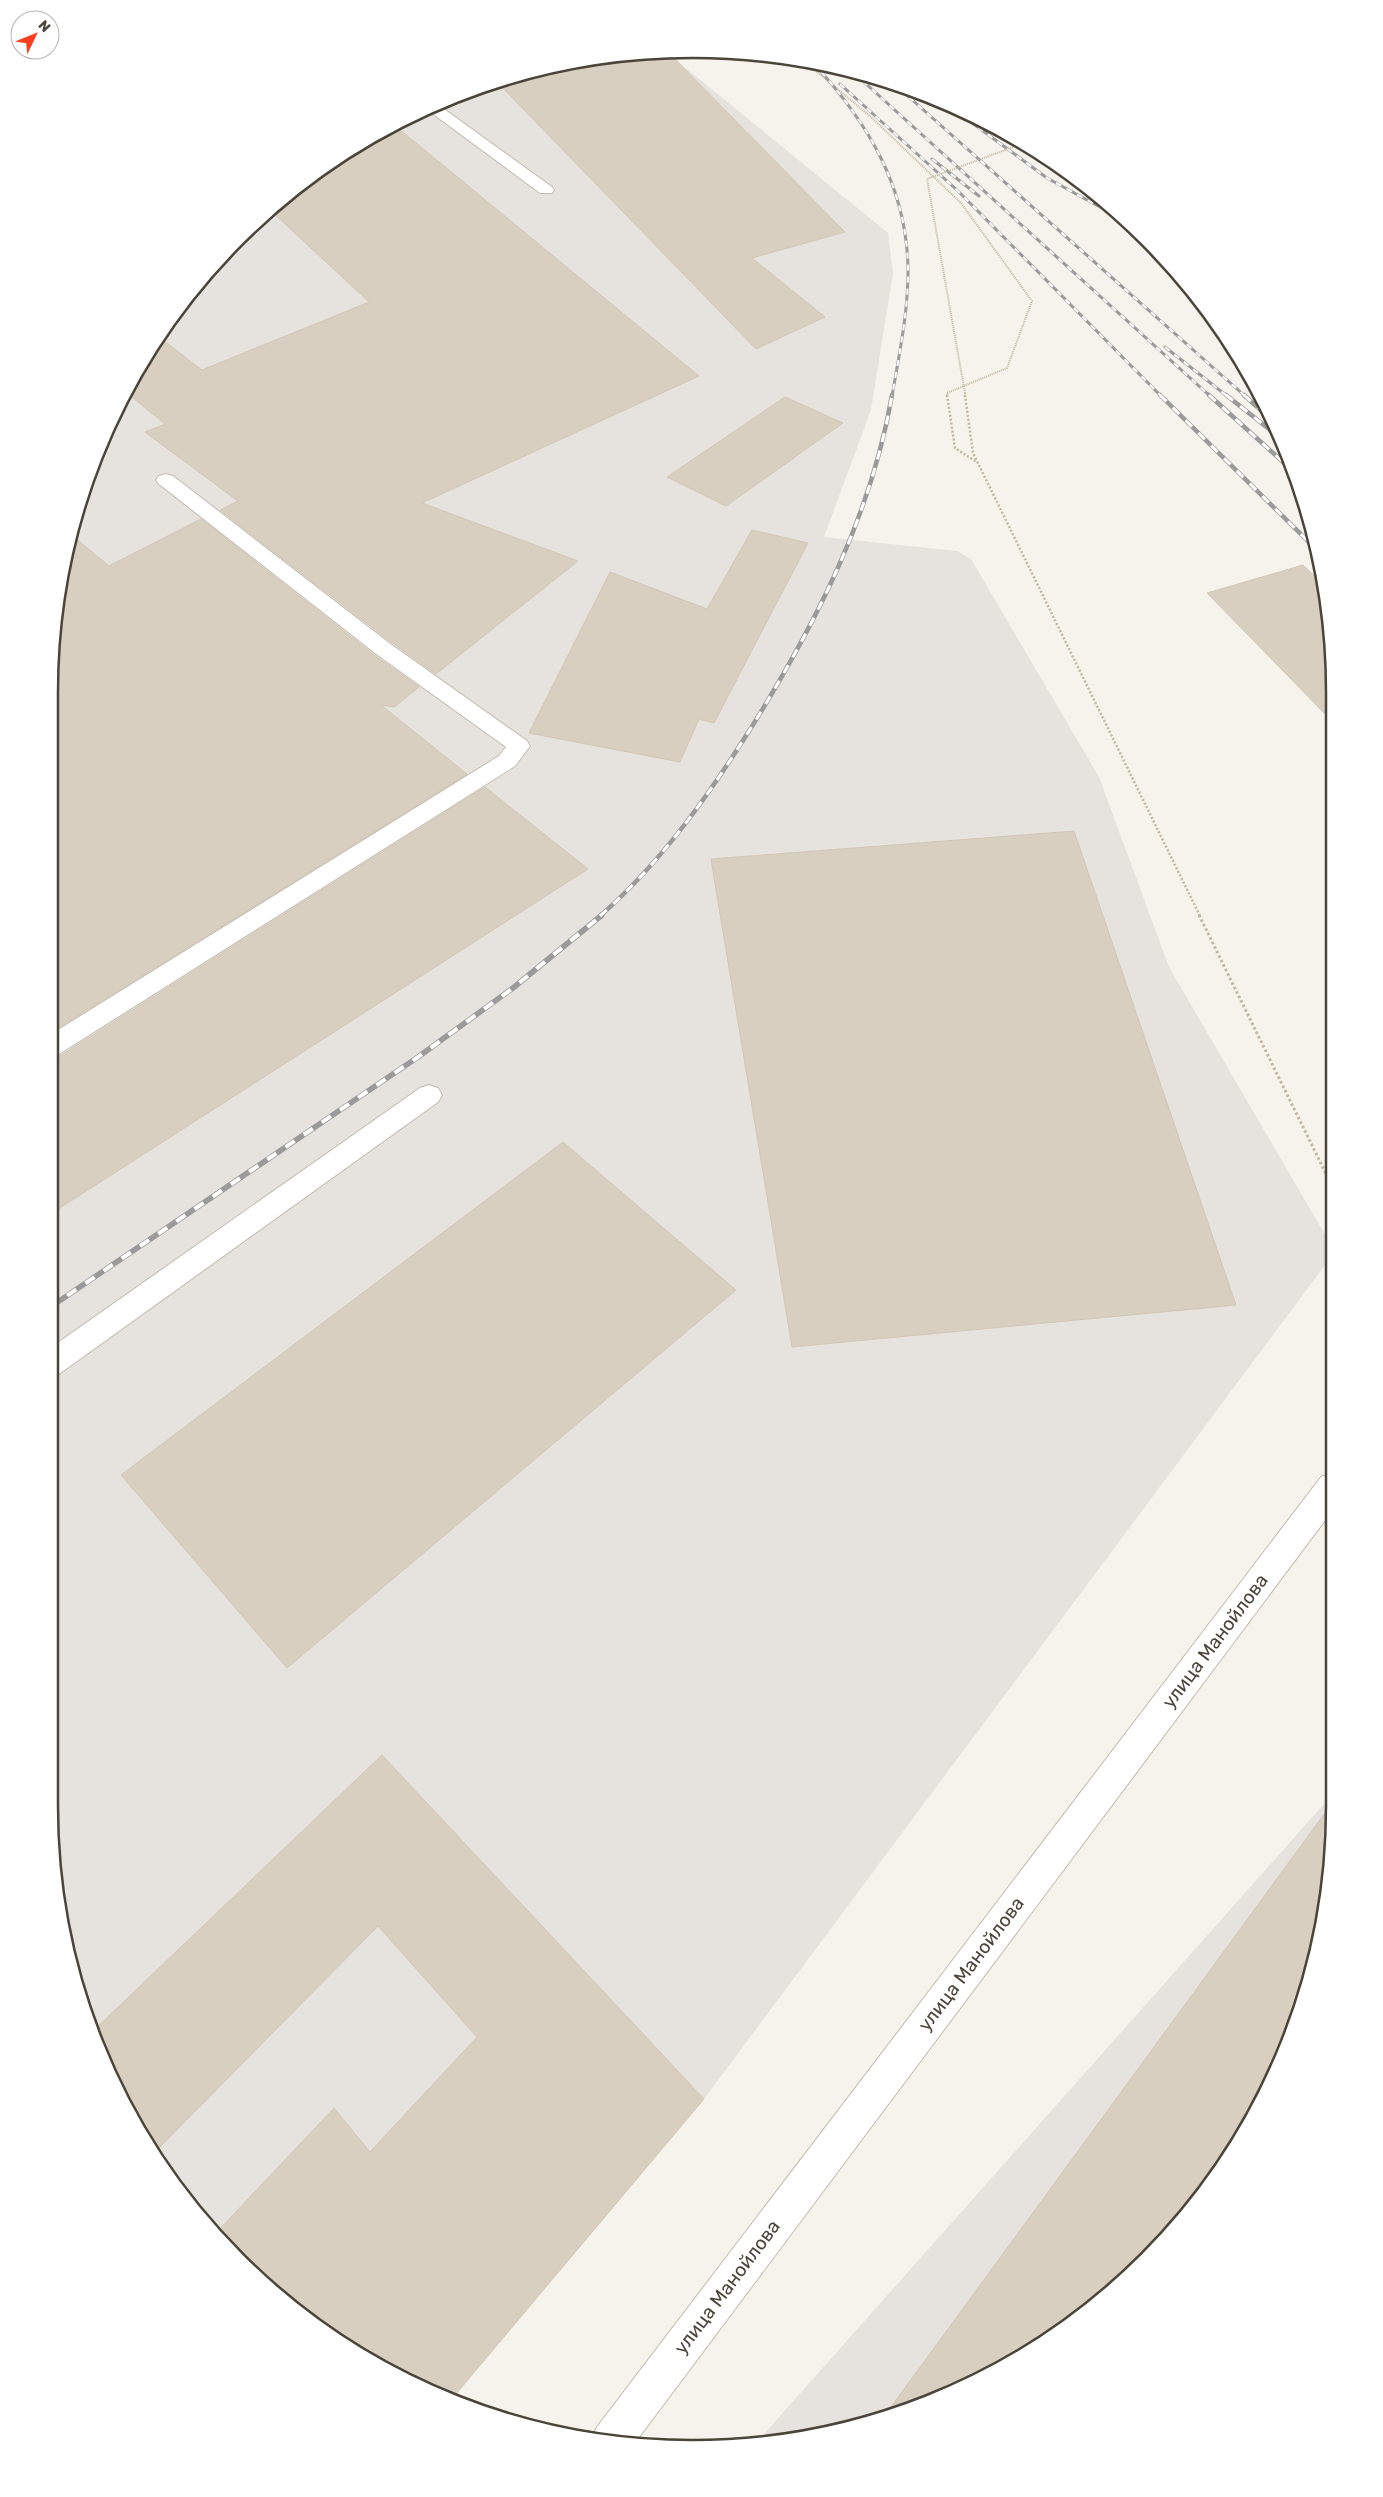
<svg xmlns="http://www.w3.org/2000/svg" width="1383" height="2497" font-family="Rubik,sans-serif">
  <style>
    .industrial { fill: #e6e2dd }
    .building { fill: #d8cfc1; stroke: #d3c7b4 }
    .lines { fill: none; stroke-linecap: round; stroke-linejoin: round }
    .minor-casing { stroke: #c2bbae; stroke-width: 2 }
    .path-far2 { stroke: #c4b79f; stroke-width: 2; stroke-dasharray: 1 1; stroke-linecap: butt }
    .path-far1 { stroke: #c4b79f; stroke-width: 2.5; stroke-dasharray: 2 2; stroke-linecap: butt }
    .path { stroke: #c4b79f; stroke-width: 3; stroke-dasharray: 2.5 2.5; stroke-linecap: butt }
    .minor { fill: #fff; fill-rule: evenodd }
    .rail-far2-casing { stroke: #9a9a9a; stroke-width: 3 }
    .rail-far1-casing { stroke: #9a9a9a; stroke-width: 4.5 }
    .rail-casing { stroke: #9a9a9a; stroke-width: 5.5 }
    .rail-far2 { stroke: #fff; stroke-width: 2; stroke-dasharray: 6; stroke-linecap: butt }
    .rail-far1 { stroke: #fff; stroke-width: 3; stroke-dasharray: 9; stroke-linecap: butt }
    .rail { stroke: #fff; stroke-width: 4; stroke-dasharray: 11; stroke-linecap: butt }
    .path-bridge { stroke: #c4b79f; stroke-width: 2; stroke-dasharray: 1 1; stroke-linecap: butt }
    .labels { text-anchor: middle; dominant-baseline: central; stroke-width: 4; stroke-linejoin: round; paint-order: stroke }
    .near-street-label { font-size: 19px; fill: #4b4439; stroke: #fff }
    .rim { fill: none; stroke: #4b4439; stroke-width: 2.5 }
  </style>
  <rect width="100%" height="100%" fill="#f6f3ec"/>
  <path class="industrial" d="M649,50L665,51L888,233L893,273L871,410L824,537L957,551L971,559L1099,777L1169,967L1331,1245V1257L704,2099L450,2401L335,2340L267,2289L182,2197L135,2127L83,2012L61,1931L49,1805L50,650L71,525L135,370L208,268L300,182L407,115L525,71Z
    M1333,1794V1847L1312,1972L1248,2127L1201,2197L1116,2289L1048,2340L938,2399L858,2426L756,2443Z"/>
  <path class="building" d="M649,50L667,51L845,232L752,258L825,317L756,349L496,81L525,71Z
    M393,124L699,376L422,503L578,561L436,674L390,641L220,510L238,501L145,432L165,424L126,392L135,370L159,337L202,370L369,302L270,210L300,182Z
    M785,397L843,423L726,506L667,477Z
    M201,519L374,655L419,687L394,707L381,705L467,774L50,1033V650L69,533L109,566Z
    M752,530L808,543L714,723L699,719L680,762L529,733L610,572L707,609Z
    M1303,565L1323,584L1329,608V718L1207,593Z
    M485,787L588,869L49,1215L50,1059L60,1056Z
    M1074,831L1236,1305L792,1347L711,859Z
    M563,1142L736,1290L287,1668L121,1475Z
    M382,1755L704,2099L450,2401L335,2340L267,2289L216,2233L334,2108L370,2152L477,2037L378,1926L153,2154L135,2127L92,2032Z
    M1333,1802V1847L1312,1972L1248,2127L1201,2197L1116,2289L1048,2340L938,2399L883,2418Z"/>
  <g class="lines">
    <defs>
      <path id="minor" d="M437,104L552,187L554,190L552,193H540L425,108Z
        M166,474L173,476L389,643L527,741L530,746L515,766L59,1054L50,1057V1035L499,756L506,747L375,653L159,484L156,480L159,476Z
        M429,1085L438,1088L442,1095L438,1102L59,1374L49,1378V1349L420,1088Z
        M1332,1473V1511L634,2444L592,2437L597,2427L1321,1477Z"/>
    </defs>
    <use href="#minor" class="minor-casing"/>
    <path class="path-far2" d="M804,61L871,117L961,203L1032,301L1007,368L947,393V396
      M965,393V396"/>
    <path class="path-far1" d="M947,395L955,448L978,463
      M965,395L973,453L1200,916"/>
    <path class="path" d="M1199,915L1331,1184"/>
    <use href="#minor" class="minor"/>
    <defs>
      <path id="rail-far2" d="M813,63C868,122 908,189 908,272C908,313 899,356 892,396
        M854,73L1210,396
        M891,81L1245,396
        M840,84L958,191L1161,396
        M949,106L1047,178L1129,223
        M932,159L979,196
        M1165,347L1227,396"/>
      <path id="rail-far1" d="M1160,395L1315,548
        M1209,395L1294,472
        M1226,395L1274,433
        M1244,395L1265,414
        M600,916C665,859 714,788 759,715C820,615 872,511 892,395"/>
      <path id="rail" d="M49,1308L418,1057L513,988L602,915"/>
    </defs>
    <use href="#rail-far2" class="rail-far2-casing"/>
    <use href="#rail-far1" class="rail-far1-casing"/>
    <use href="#rail" class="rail-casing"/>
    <use href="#rail-far2" class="rail-far2"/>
    <use href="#rail-far1" class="rail-far1"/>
    <use href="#rail" class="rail"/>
    <path class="path-bridge" d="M965,393L927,179L1024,143"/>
  </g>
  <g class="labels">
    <g class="near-street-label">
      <text transform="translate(1215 1641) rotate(-53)">улица Манойлова</text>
      <text transform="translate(971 1964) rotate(-53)">улица Манойлова</text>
      <text transform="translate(727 2287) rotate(-53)">улица Манойлова</text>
    </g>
  </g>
  <path d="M0 0H1383V2497H0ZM692 58H692A634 634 0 0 1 1326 692V1806A634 634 0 0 1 692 2440H692A634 634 0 0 1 58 1806V692A634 634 0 0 1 692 58Z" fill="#fff" fill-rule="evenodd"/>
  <path class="rim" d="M692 58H692A634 634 0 0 1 1326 692V1806A634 634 0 0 1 692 2440H692A634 634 0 0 1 58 1806V692A634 634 0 0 1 692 58Z"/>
  <g transform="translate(35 35) rotate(47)"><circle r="24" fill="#ffffff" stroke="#b7b4b0"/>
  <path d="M0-4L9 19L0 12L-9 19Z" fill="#fc3f1d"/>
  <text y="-8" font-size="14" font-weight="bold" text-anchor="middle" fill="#4b4439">N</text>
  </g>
</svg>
